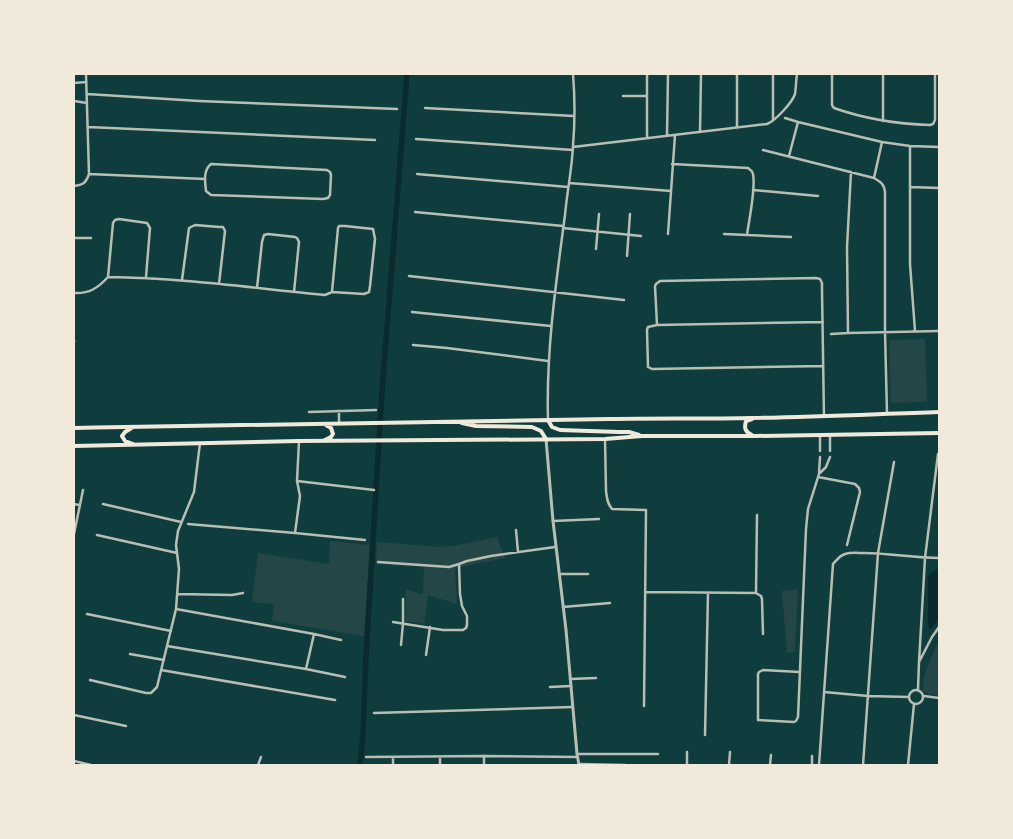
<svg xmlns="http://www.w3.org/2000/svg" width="1013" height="839" font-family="'Nunito Sans',sans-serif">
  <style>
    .green { fill: #244646 }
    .water { fill: #0a2a2b }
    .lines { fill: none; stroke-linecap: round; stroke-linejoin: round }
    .canal { stroke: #0a2a2b; stroke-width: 5.5 }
    .minor { stroke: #b8beb3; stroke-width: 2.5 }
    .tertiary { stroke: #b8beb3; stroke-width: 3 }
    .secondary { stroke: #f1e9da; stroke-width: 4 }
  </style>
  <rect width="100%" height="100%" fill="#0f3d3e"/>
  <path class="green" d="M925,339L927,402L891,403L889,340Z
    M497,537L505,558L455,568L457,604L428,595L424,624L405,621L406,589L423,595L424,567L376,564L377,542L439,547L453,546Z
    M330,541L370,545L364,636L272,621L274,604L252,602L258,553L329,564Z
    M798,589L795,652L787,653L782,591Z
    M939,642V695L928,694L923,691C922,675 931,656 939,642Z"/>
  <path class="water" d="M939,568V610L937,614L939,618L932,628L930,629L928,626V576L932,572Z"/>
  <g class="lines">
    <path class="canal" d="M360,765L363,735L366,656L382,391L407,74"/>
    <path class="minor" d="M737,74V128
      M773,74V120
      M832,74V105L834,108C865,119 898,124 930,125L933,124L935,120V74
      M74,83L86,82
      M87,94L199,101L397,109
      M623,96H647
      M74,101L87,103
      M425,108L574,116
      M785,118L798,122
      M883,121V74
      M88,127L375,140
      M700,132L701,74
      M667,135L668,74
      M647,138V74
      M416,139L573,150
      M573,147L767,124C775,121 792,103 795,94C796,88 796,80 797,74
      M763,150L874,178C881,182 884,184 885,192V332L887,414
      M789,156L798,122L882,142L910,146
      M211,164L327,170L330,172L331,175L330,195L328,198L323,199L211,195L206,191C205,182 203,170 211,164Z
      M672,164L748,168C751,171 752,170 753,174C756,188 749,220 747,235L791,237
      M851,172L847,247L848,333L939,331
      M89,174L205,179
      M417,174L568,187
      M874,178L882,142
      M569,183L671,191
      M74,186C83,185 86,183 89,174L86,74
      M910,187L939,188
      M753,190L818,196
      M415,212L563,226
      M563,228L641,236
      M668,234L675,135
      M724,234L747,235
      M74,238H91
      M596,249L599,214
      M627,256L630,214
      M409,276L624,300
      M108,277L113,223L115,220L119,219L147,223L150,228L146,277
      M182,280L189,228L195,225L219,227H223L225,231L219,284
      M257,288L262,242L264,235L268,234L295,237L297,238L299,242L294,292
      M74,293C89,294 98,288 108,277C181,278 253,288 325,295L332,292L364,294L369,292L370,286L375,239L373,229L345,226H339L338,228L332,292
      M412,312L551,326
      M823,322L657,325L648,327L647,330L648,367L652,369L823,366
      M657,325L655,286L656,284L660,281L816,278L820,279L822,283V291L824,417
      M915,331L910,264V146L939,147
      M831,334L848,333
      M74,342V340
      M413,345L447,348L548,361
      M339,411V424
      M309,412L376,410
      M548,420C546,351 556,283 565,215C567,192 572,169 573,146C575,122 575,98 573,74
      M830,436V451
      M605,439L606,491C607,498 607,503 612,509L646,510L644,706
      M820,451V435
      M820,473L826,467L830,457
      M818,477L855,484L859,488L860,492L847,545
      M297,481L374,490
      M74,504L79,505
      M103,504L181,522
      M553,521L599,519
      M188,524L295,533L300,496L297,481L299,441
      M516,530L518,552
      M295,533L365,540
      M74,534L83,490
      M97,535L177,553
      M378,562L449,567L459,564
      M560,574H588
      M645,592L756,593L761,596L762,599L763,634
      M756,593L757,515
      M177,594L232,595L243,593
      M563,607L610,603
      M176,609L314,634L306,669
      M87,614L171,631
      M393,622L443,630H463L466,628L467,625V616L462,606L460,594L459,564L467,561L491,556L555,547
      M314,634L341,640
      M401,645L403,623V599
      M167,646L306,669L345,677
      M130,654L164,660
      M426,655L430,627
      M919,662L925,558L938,454
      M161,670L335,700
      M799,672L763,670L759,672L758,674V720L794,722L796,721L798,717L806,529L808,509L819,474L820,457
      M570,679L596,678
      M90,680L146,693H151L157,687L176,609L179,569L176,545L178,531L194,492L200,443
      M550,687L571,686
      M918,689L919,662L932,637L939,627
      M909 697a7 7 0 1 1 14 0a7 7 0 1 1-14 0Z
      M824,692L868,696L909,697
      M924,696L939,698
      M374,713L572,707
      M74,715L126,726
      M705,735L708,593
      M577,754H658
      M484,756V765
      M366,757L484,756L577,757
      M440,757V765
      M74,761L91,765
      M579,764L625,765
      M258,765L261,757
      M393,765V757
      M687,765V752
      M729,765L730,752
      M770,765L771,755
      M812,765V756
      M819,765L833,564C837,560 839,556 845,554C851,552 858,553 864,553C889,553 914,558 939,558
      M863,765L878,553L894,462
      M908,765L914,704"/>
    <path class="tertiary" d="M546,439L553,521L566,630L577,754L579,765"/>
    <path class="secondary" d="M752,419L746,421C744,428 745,432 752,435
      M548,420L552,427L560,430L619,432H629L639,435
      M462,423L476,426L532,427L541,431L546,439
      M133,427L125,432L122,436L125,441L133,444
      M74,428C252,424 430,422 609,419C657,418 704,419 752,418C815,417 877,414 939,412
      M325,440L331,437L333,434L331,428L326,425
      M74,446L299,441L605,439L642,436H756L939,433"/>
  </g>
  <rect width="1013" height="839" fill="none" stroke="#f1e9da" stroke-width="150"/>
</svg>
